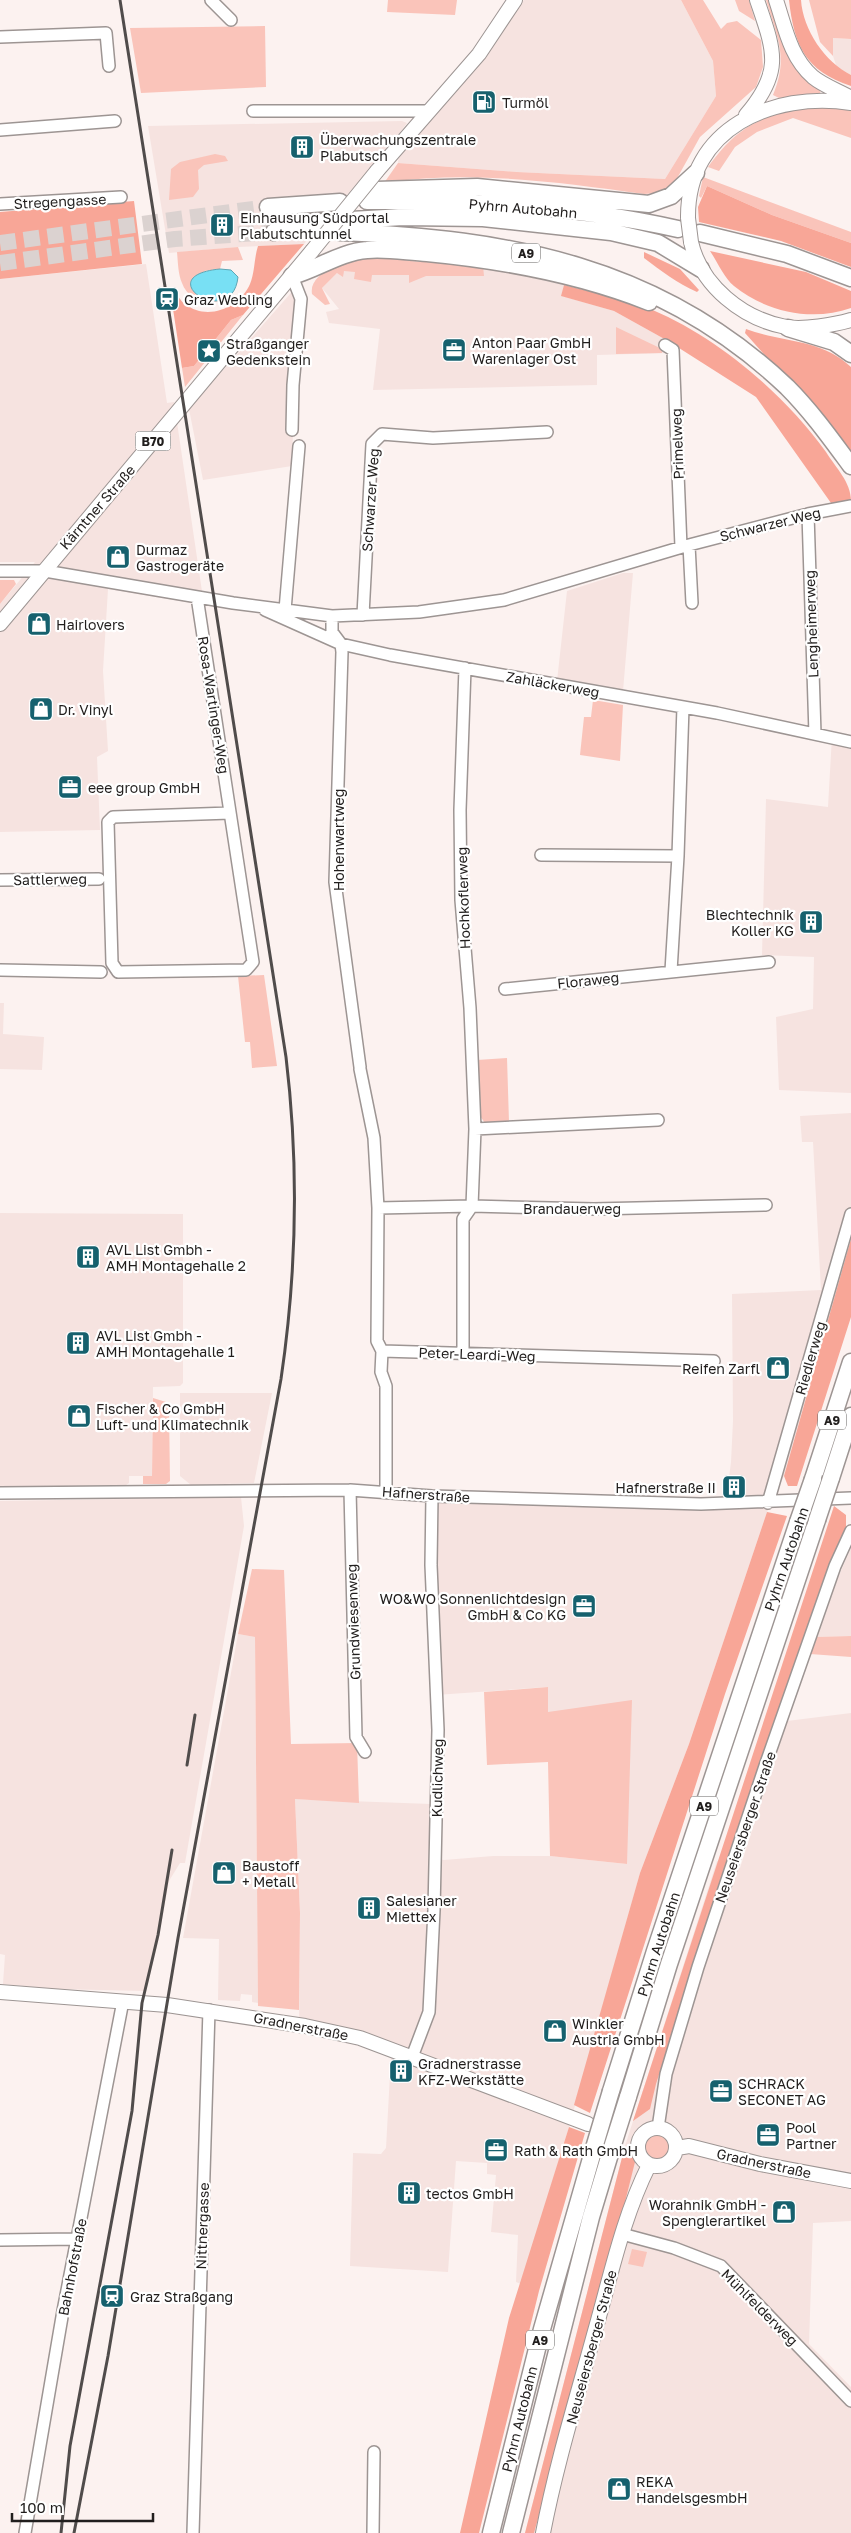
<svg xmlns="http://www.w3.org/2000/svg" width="851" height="2533" font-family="'Golos Text',sans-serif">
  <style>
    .built { fill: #f6e3e0 }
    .green { fill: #fac4ba }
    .forest { fill: #f8a697 }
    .water { fill: #78e0f4; stroke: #5ea6b4 }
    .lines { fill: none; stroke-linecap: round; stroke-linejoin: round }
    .highway-tunnel { stroke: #dbd2d0; stroke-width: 16; stroke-dasharray: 16 8; stroke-linecap: butt }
    .minor-casing { stroke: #9d9593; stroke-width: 14 }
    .major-casing { stroke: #9d9593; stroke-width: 16 }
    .highway-casing { stroke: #9d9593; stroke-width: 19 }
    .minor { stroke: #fff; stroke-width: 11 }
    .major { stroke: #fff; stroke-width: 14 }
    .highway { stroke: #fff; stroke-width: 16 }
    .rail { stroke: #504c4b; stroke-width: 3 }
    .major-bridge-casing { stroke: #9d9593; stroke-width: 16; stroke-linecap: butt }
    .highway-bridge-casing { stroke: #9d9593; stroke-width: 19; stroke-linecap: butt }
    .major-bridge { stroke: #fff; stroke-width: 14 }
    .highway-bridge { stroke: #fff; stroke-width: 16 }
    .labels { text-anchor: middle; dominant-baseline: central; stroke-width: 4.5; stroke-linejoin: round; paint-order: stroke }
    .shield { fill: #fff; stroke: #646261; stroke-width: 1 }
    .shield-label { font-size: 12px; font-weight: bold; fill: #211e1d }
    .poi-label { font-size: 14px; fill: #211e1d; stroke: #fff; text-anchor: start }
    .street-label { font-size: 14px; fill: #211e1d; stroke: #fff }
  </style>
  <rect width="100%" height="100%" fill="#fcf2f0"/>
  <path class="built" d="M524,0H681L713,61L716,96L665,179L517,172L398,163L400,145Z
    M833,38L851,39V75L837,68L833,56Z
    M402,121L407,123L390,146L304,244L238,247L169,253L148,126Z
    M146,264L167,403L174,402L204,605L108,589L103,671L108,751L97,757L100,830L0,832V604L35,562H0V279Z
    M483,266L564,285L562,296L614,311L668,341V353L597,355V385L373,390L380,329L329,323L326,312L339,309L322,288L337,273L344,270Z
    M297,286L292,466L203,480L189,409Z
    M623,573H633L623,691L557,681L567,591Z
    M832,736L851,738V1093L779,1090L776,1017L813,1009L814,957L762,955L766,799L828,807Z
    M0,1003H4L3,1034L44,1037L42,1070L0,1069Z
    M851,1113V1239L817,1360L784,1476L767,1512L689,1744L640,1873L569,2127L521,2284L516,2282L518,2235L491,2232L496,2175L487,2174V2163L456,2161L448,2272L350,2266L353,2153L381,2154L386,2148L391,2056L370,2047L299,2029L300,1913L295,1799L431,1804L430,1858L444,1860L493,1856H550L627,1864L548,1712L547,1687L436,1695L432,1496L701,1504L725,1510L731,1462L733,1421L732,1294L821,1290L813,1142H802L800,1116Z
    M0,1213L183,1214V1383L180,1386L153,1387L152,1476H129V1483L126,1485L0,1488Z
    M180,1393H272L254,1483L191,1485L180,1476Z
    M241,1497L244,1526L185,1863H180L169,1881L158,1942L146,1991L54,1989L3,1984L5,1955L0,1954V1501Z
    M851,1548V1636L815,1637L826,1605Z
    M238,1634L255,1637L258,2003L252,2002V1995L241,1994L240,2001L218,2000L219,1939L183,1938Z
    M851,1713V2221L813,2223L809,2344L851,2387V2533H525L625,2146L717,1861L740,1868L787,1721Z"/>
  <path class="green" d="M388,0H457L455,15L387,12Z
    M681,0H703L721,29L727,23L737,21L761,40L763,67L756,87L700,137L675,182L659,193L644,194C558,182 471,170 384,183L398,163L517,172L665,179L716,96L713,61Z
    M735,0H749L755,21L739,11Z
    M766,0H771L821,89L820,93L779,98L773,95C789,57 777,37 766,0Z
    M809,0H851V39L833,38V56L820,42Z
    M265,26L266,87L141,93L130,28Z
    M799,106L836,107L851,111V138L793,118L757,132L735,147L719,171L708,167C737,127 754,121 799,106Z
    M215,154L225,156L228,161L204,165L198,170L199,189L193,197L169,200L171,169L180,162Z
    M703,177L851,232V243L772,215L707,186L701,198L699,196Z
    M238,247L243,260L222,261L220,269L204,271L210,301L230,295C215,308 189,303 182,283C178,274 178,262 177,252Z
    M371,254L411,261L483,266L484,276H426L409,283V275H372L371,282L354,279L355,272L344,271L343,277L337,273L322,288L330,304L325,305L312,294C308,270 353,260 371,254Z
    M243,315L185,387L182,368L194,366L231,320Z
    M616,327L662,349V353L616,354Z
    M0,580H14L16,584L0,604Z
    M593,700L623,705L620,761L580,755L584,717H591Z
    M264,975L277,1066L252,1068L250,1042H245L238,976Z
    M507,1058L509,1122L485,1123L480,1116L477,1060Z
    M153,1398L166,1402L169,1408L170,1481L166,1484H143V1476H152Z
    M252,1569L284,1570L291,1744L357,1743L359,1803L295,1799L300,1913L299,2010L258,2006L255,1637L238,1634Z
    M851,1636V1657L810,1654L815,1637Z
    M548,1687V1712L632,1700L627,1864L550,1856L548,1762L487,1765L484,1692Z
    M643 2147a14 14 0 1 1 28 0a14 14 0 1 1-28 0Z
    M632,2249L647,2252L643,2267L628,2264Z"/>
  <path class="forest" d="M789,0H801C803,30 825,62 851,75V86C805,71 794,45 789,0Z
    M707,186L772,215L851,243V267L781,241L699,222L698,207Z
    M134,201L142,264L0,279V212Z
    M304,244L243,315L231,320L194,366L182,368L173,309L176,308L173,289C177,293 180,301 185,304C208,322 240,307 250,284C255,272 254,258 258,246Z
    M710,251L806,272L851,291V308C812,322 766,312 734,286C724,278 717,261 710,251Z
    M644,252L680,269L699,290L697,292C677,283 661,271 644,258Z
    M564,285C590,292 619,297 645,307C713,333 784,393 826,452C836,468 851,482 851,501L831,503L756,397L668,341L614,311L561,296Z
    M746,329C781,342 823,339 851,367V451L745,333Z
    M851,1239V1317L797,1486H788L784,1476Z
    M834,1506L846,1515V1527C778,1712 716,1897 656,2084L650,2109L633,2121Z
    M767,1512L787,1516L725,1694L590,2113L574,2105L640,1873L689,1744Z
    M569,2127L585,2133L539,2291L479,2533H460L509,2318Z
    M625,2146L633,2155L635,2162L616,2238L534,2533H525Z"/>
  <path class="water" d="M220,269L231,270L238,277C232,332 147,276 220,269Z"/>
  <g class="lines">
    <path class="highway-tunnel" d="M0,243L268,207
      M0,263L175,239L270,232"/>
    <defs>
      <path id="minor" d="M211,0L231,20
        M0,37L106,33L109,66
        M253,111H428
        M0,130L115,121
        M0,204L121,197
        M665,345L673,350L681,547
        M292,430L293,385L301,299L292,276
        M808,514L815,734
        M689,545L692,603
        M0,571H45L233,603L332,616L419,612L504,600L689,545L808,514L851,506
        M197,597L253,962L246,970L118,972L112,963L108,822L113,817L230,813
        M265,610L341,644L390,655L717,713L851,742
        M285,610L299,446
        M363,615L372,444L382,434L433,438L547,432
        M332,616V632L341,644L342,652L335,882L360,1067
        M541,855L678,856L671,971
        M678,856L683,707
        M0,880L99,879
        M0,970L101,972
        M505,989L769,962
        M360,1069L374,1138L378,1208L472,1206L594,1209L766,1205
        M475,1129L658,1120
        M378,1208L377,1341L382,1351
        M463,1353V1219L472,1206L475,1129L470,1008L461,900L460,810L465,668
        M350,1490L356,1737L365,1752
        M386,1491V1386L381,1372L382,1351L714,1361
        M0,1493L350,1490L432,1496L701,1504L851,1498
        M768,1503L851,1214
        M412,2057L429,2012L434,1910L438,1730L431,1565L432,1496
        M658,2128L666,2074L698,1967L765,1766L835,1566L851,1531
        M622,2234L674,2248L721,2266L851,2401
        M0,2240L77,2239
        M25,2533L63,2311L123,2001
        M193,2533L209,2010
        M373,2533L374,2452"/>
      <path id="major" d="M776,0C785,27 790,57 813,77C824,86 839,91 851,98
        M746,115C784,71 774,50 757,0
        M377,171L479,54L515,0
        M688,218C687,128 773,91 851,103
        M691,242C701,286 743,319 786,327C803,330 834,325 851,320
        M0,624L312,251
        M0,1992L167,2005L305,2026L360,2038L588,2124
        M638 2147a19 19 0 1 1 38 0a19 19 0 1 1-38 0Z
        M677,2148L689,2146L760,2164L851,2181
        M543,2533C556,2465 577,2397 595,2331C611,2275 623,2217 649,2165"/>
      <path id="highway" d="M376,190L477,187L649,204L671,196L696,173
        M367,201C471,200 576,206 678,229
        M268,207L340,202
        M351,220L403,217L483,218L611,232L658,243L701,269
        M274,232L291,224L323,222
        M340,232C509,238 660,266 787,387C811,411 831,439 851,466
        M700,233L787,254L851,278
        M292,276C317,269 341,252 367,250C386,248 407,252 427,253C500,260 581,275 649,302
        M788,328L834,342L851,354
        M831,1478L851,1416
        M813,1479L851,1362
        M611,2091L655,1951L798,1522
        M628,2097L669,1964L817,1520
        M491,2533L542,2329L594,2148
        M511,2533L591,2217L610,2154"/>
    </defs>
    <use href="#minor" class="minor-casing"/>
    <use href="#major" class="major-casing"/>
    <use href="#highway" class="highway-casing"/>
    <use href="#minor" class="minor"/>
    <use href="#major" class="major"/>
    <use href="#highway" class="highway"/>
    <path class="rail" d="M187,1765L195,1715
      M61,2533L70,2446L132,2111L142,2003L158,1935L172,1850
      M74,2533L108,2356L178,1938L281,1379C297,1271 299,1165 286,1057L120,0"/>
    <defs>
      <path id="major-bridge" d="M688,218L691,242
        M312,251L377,171"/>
      <path id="highway-bridge" d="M817,1520L831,1478
        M798,1522L813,1479
        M594,2148L611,2091
        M610,2154L628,2097"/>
    </defs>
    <use href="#major-bridge" class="major-bridge-casing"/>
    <use href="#highway-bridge" class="highway-bridge-casing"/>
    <use href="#major-bridge" class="major-bridge"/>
    <use href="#highway-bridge" class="highway-bridge"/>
  </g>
  <defs>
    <symbol id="fuel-square" viewBox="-11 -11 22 22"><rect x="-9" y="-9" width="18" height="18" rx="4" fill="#16616e" stroke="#fff"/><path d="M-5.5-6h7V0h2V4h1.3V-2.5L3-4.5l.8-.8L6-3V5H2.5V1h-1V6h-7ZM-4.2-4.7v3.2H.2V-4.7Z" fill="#fff"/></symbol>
    <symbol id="building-square" viewBox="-11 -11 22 22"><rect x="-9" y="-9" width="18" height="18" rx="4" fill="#16616e" stroke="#fff"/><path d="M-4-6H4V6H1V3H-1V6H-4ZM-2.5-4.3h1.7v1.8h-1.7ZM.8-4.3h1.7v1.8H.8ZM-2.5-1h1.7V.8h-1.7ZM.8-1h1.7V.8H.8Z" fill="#fff"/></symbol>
    <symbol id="station-square" viewBox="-11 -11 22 22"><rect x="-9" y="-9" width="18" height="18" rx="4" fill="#16616e" stroke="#fff"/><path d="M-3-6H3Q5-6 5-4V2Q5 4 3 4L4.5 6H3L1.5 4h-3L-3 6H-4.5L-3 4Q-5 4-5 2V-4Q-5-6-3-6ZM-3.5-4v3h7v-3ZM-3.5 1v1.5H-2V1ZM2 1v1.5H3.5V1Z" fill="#fff"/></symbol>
    <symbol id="office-square" viewBox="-11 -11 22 22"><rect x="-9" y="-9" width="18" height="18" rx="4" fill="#16616e" stroke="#fff"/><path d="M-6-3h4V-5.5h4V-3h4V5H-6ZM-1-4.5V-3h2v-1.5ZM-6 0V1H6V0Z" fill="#fff"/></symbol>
    <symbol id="sight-square" viewBox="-11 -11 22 22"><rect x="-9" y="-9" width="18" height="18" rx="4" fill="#16616e" stroke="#fff"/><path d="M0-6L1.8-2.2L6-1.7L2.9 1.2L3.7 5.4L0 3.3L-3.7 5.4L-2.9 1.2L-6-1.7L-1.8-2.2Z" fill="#fff"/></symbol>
    <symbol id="shop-square" viewBox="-11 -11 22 22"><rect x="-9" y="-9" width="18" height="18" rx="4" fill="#16616e" stroke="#fff"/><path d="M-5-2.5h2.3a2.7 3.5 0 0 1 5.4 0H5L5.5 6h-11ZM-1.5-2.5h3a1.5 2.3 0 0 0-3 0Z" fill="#fff"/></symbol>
  </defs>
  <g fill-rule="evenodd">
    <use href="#fuel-square" x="470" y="88" width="28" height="28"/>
    <use href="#building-square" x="288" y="133" width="28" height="28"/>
    <use href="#building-square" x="208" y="211" width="28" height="28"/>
    <use href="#station-square" x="153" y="285" width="28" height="28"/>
    <use href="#office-square" x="440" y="336" width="28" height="28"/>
    <use href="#sight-square" x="195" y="337" width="28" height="28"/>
    <use href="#shop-square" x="104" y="543" width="28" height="28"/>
    <use href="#shop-square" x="25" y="610" width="28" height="28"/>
    <use href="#shop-square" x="27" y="695" width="28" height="28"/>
    <use href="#office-square" x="56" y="773" width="28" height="28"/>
    <use href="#building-square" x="797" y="908" width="28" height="28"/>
    <use href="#building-square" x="74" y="1243" width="28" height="28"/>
    <use href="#building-square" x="64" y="1329" width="28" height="28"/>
    <use href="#shop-square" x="764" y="1354" width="28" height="28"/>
    <use href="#shop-square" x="65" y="1402" width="28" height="28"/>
    <use href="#building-square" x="720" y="1473" width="28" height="28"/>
    <use href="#office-square" x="570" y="1592" width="28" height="28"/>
    <use href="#shop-square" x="210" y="1859" width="28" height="28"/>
    <use href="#building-square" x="355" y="1894" width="28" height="28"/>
    <use href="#shop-square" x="541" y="2017" width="28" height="28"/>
    <use href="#building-square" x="387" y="2057" width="28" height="28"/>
    <use href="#office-square" x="707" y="2077" width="28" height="28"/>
    <use href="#office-square" x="754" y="2121" width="28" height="28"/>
    <use href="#office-square" x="482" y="2136" width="28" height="28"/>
    <use href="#building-square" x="395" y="2179" width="28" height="28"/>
    <use href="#shop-square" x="770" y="2198" width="28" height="28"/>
    <use href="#station-square" x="98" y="2282" width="28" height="28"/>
    <use href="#shop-square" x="605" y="2475" width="28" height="28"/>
  </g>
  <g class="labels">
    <g class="shield">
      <rect x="512" y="243.5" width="28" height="19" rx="4"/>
      <rect x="135.5" y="431.5" width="35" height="19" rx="4"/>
      <rect x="818" y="1410.5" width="28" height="19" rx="4"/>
      <rect x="690" y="1796.5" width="28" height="19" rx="4"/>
      <rect x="526" y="2330.5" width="28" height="19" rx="4"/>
    </g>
    <g class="shield-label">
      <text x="526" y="253">A9</text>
      <text x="153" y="441">B70</text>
      <text x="832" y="1420">A9</text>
      <text x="704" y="1806">A9</text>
      <text x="540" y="2340">A9</text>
    </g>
    <g class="poi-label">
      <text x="502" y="102">Turmöl</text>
      <text x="320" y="139">Überwachungszentrale<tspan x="320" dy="16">Plabutsch</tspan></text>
      <text x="240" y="217">Einhausung Südportal<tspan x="240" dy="16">Plabutschtunnel</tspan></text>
      <text x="184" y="299">Graz Webling</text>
      <text x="472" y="342">Anton Paar GmbH<tspan x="472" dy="16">Warenlager Ost</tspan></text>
      <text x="226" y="343">Straßganger<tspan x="226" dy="16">Gedenkstein</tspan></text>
      <text x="136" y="549">Durmaz<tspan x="136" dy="16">Gastrogeräte</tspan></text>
      <text x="56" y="624">Hairlovers</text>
      <text x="58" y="709">Dr. Vinyl</text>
      <text x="88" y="787">eee group GmbH</text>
      <text x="794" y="914" text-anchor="end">Blechtechnik<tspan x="794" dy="16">Koller KG</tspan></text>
      <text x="106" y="1249">AVL List Gmbh -<tspan x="106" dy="16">AMH Montagehalle 2</tspan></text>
      <text x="96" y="1335">AVL List Gmbh -<tspan x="96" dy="16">AMH Montagehalle 1</tspan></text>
      <text x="760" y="1368" text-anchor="end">Reifen Zarfl</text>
      <text x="96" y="1408">Fischer &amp; Co GmbH<tspan x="96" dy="16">Luft- und Klimatechnik</tspan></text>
      <text x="716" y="1487" text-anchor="end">Hafnerstraße II</text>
      <text x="566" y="1598" text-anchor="end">WO&amp;WO Sonnenlichtdesign<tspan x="566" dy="16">GmbH &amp; Co KG</tspan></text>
      <text x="242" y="1865">Baustoff<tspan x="242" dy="16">+ Metall</tspan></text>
      <text x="386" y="1900">Salesianer<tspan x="386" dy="16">Miettex</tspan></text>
      <text x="572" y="2023">Winkler<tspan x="572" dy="16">Austria GmbH</tspan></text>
      <text x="418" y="2063">Gradnerstrasse<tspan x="418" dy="16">KFZ-Werkstätte</tspan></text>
      <text x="738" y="2083">SCHRACK<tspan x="738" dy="16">SECONET AG</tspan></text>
      <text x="786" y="2127">Pool<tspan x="786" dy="16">Partner</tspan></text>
      <text x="514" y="2150">Rath &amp; Rath GmbH</text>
      <text x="426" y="2193">tectos GmbH</text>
      <text x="766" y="2204" text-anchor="end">Worahnik GmbH -<tspan x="766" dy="16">Spenglerartikel</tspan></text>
      <text x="130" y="2296">Graz Straßgang</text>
      <text x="636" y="2481">REKA<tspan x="636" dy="16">HandelsgesmbH</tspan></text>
    </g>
    <g class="street-label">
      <text transform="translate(60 201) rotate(-3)">Stregengasse</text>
      <text transform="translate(523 208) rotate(5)">Pyhrn Autobahn</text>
      <text transform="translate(677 444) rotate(-92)">Primelweg</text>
      <text transform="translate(370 500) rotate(-86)">Schwarzer Weg</text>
      <text transform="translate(97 507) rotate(-49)">Kärntner Straße</text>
      <text transform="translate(770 524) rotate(-14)">Schwarzer Weg</text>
      <text transform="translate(811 624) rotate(-92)">Lengheimerweg</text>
      <text transform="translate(553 684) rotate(10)">Zahläckerweg</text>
      <text transform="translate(214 705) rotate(81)">Rosa-Wartinger-Weg</text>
      <text transform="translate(338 840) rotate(-90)">Hohenwartweg</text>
      <text transform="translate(50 879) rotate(-1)">Sattlerweg</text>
      <text transform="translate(463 898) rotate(-92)">Hochkoflerweg</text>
      <text transform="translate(588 980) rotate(-6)">Floraweg</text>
      <text x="572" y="1208">Brandauerweg</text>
      <text transform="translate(477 1354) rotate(2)">Peter-Leardi-Weg</text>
      <text transform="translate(810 1358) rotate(-74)">Riedlerweg</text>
      <text transform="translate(426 1494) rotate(4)">Hafnerstraße</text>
      <text transform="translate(786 1559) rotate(-71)">Pyhrn Autobahn</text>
      <text transform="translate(353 1622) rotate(-92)">Grundwiesenweg</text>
      <text transform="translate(437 1778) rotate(-89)">Kudlichweg</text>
      <text transform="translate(745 1827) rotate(-71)">Neuseiersberger Straße</text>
      <text transform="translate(658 1944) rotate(-72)">Pyhrn Autobahn</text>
      <text transform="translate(301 2026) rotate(11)">Gradnerstraße</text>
      <text transform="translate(764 2163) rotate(12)">Gradnerstraße</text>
      <text transform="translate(202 2226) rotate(-88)">Nittnergasse</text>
      <text transform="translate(72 2267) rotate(-79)">Bahnhofstraße</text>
      <text transform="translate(760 2307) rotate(45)">Mühlfelderweg</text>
      <text transform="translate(591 2347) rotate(-75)">Neuseiersberger Straße</text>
      <text transform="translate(519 2419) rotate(-76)">Pyhrn Autobahn</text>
    </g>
  </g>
  <path d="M12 2513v8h141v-8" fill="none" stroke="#211e1d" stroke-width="2.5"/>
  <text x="20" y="2513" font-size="15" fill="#211e1d" stroke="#ffffff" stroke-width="4" paint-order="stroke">100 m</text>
</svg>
